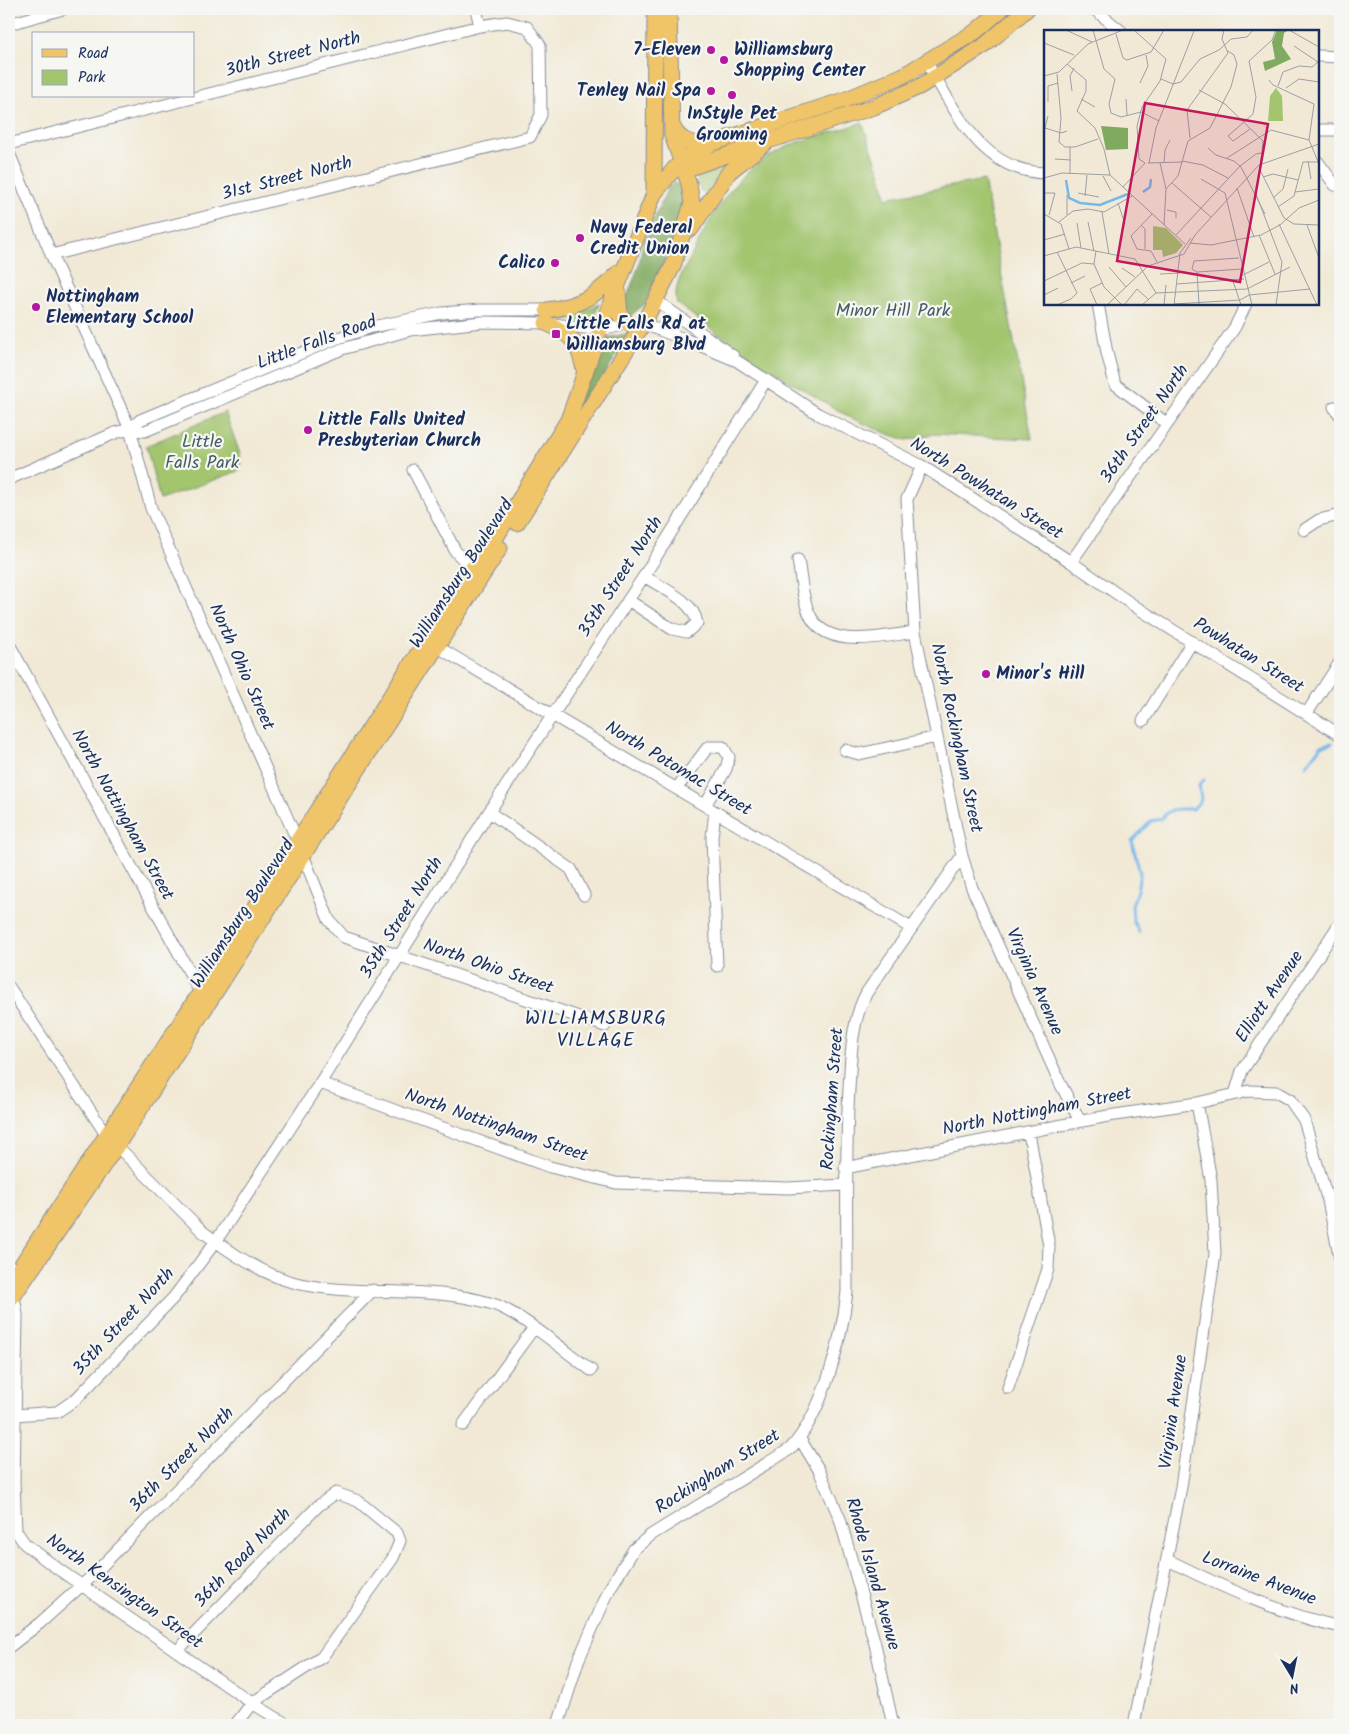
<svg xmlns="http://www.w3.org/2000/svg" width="1349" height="1734" font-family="Kalam,sans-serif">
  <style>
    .green { fill: #a2c56e; stroke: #5e7a66 }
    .forest { fill: #81aa61; stroke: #4e6c60 }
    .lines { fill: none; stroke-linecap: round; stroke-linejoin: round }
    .stream { stroke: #75b8eb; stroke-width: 3 }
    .minor-casing { stroke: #868c9a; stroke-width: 13 }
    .major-casing { stroke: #868c9a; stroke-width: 17 }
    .minor { stroke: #fff; stroke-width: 11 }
    .major { stroke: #f0c469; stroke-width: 15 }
    .poi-dot { fill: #b5179e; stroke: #f6f6f2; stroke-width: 2 }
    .labels { text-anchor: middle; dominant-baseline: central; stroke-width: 4.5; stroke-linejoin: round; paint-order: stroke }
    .poi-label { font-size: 18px; font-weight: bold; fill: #1b2f5e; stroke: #f6f6f2; text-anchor: start }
    .street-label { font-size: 18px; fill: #1b2f5e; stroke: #f6f6f2 }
    .park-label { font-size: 18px; fill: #445c63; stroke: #f6f6f2 }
    .neighbourhood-label { font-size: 19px; letter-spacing: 1px; fill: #1b2f5e; stroke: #f6f6f2 }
    .inset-river { fill: none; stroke: #75b8eb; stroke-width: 2.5 }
    .inset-road { fill: none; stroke: #9b9fa5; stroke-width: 1 }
    .view { fill: #c2185b; fill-opacity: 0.15; stroke: #c2185b; stroke-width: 2.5 }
    .inset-edge { fill: none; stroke: #1b2f5e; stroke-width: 2.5 }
  </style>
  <rect width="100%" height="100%" fill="#f6f6f2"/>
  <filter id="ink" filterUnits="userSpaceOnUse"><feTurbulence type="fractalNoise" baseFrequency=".02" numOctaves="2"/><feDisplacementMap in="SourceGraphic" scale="10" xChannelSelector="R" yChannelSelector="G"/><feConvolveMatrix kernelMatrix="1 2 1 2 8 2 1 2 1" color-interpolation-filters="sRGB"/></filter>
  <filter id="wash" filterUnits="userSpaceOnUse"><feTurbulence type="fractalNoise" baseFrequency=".0096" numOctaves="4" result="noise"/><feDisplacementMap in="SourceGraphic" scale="20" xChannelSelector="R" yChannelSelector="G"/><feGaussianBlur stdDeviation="1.12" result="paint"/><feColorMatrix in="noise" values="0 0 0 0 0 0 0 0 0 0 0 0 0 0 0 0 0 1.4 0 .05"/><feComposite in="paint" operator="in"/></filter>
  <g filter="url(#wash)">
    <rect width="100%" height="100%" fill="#f1e9d5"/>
    <path class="green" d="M862,122L882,178L886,198L984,180L1032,439L934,434L907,440L888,434L851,418L799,387L743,352L677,304C672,286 686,267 694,251C721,196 746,159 807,139C825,133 844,130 862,122Z
      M731,161L705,193L700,190L696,175L700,173V170Z
      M599,304L592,322L560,320L558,319L560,316L581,312Z
      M225,412L240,454L241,470L160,500L146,446Z"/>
    <path class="forest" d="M674,183L682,186L685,194L684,215L645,304L629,317L624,304L638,268L643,244L668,187Z
      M631,333L556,450L605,338Z"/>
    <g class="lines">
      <path class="stream" d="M1306,766L1321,746L1332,743
        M1139,932L1133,921L1132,905L1137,891L1140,873L1132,841L1151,821L1161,819C1169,807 1179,809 1193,809L1201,800L1199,785L1204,780"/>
    </g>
  </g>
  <g filter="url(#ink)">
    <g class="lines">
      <defs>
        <path id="minor" d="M476,9L480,26
          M1094,9L1121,31
          M9,24L63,9
          M1318,56L1340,57
          M927,63C956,111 980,171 1045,173
          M1318,130H1340
          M9,144L480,26L507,22L527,27L540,45L541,115L530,137L51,255
          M9,153L54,261L130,429L151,508L297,840L329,920L344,937L605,1026
          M1318,162L1335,185L1340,186
          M657,301L733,356
          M1098,304L1107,353L1115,384L1166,423
          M1334,407L1340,415
          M130,429L140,420L338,338L372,327L442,313L480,310H547
          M922,466L907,499L915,632L962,856L972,888L1061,1085L1080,1121
          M413,470L456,552L477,573
          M9,479L115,433L130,429L145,431L342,349L410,330L482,322L546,323L600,330L628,324H643L687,340L737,361L818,414L922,466L1071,562L1136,607L1340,735
          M1304,530L1319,520L1340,515
          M798,560C801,576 802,598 809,613C825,652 883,636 915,632
          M1071,562L1235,327L1246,304
          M628,600L672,629L687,632L697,623C694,601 662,588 644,576
          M431,643L911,928
          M9,644L203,997
          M1307,713L1340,662
          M1143,721L1192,642
          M845,750L859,754L937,737
          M677,788L708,747H723L729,757L726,769L706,804
          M489,812L571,869L584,895
          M715,812L712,837L717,966
          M9,987L107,1136L203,1232C230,1252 263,1275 296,1283C360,1298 429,1284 493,1304C520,1313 566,1352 591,1370
          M320,1083L550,1167L616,1183L788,1188L845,1185
          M1235,1094L1242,1071L1340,923
          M845,1168L1108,1116L1197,1103L1249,1091L1276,1092L1290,1100L1304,1120L1328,1201L1340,1259
          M9,1265L17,1315L14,1482L16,1531L25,1544L58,1569L252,1703L288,1725
          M1008,1388L1048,1269L1049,1246L1029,1133
          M15,1415L57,1412L76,1399L174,1297L216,1241L320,1083L489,812L644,576L766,380
          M463,1425L533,1329
          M800,1439L819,1470L840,1519L875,1644L893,1725
          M1168,1560C1222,1587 1281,1614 1340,1627
          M9,1647L40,1623L91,1577L373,1290
          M178,1650L318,1506L336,1493L358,1501L397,1533L400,1541L393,1558L322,1657L252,1703L235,1725
          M558,1725L578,1661L610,1588L634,1549L651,1535L790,1449C823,1414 842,1339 847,1292C847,1224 845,1156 849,1089C851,1056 851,1021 867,992L962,856
          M1134,1725L1181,1487L1215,1254L1211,1180L1197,1103"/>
        <path id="major" d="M672,125C679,142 693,145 710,144
          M675,169L684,170L753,146
          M654,194L655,9
          M691,229L729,172L768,141L874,107L919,87L984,46L1027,9
          M618,291L620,314L628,324
          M547,310C582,306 596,295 621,271
          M546,323C574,335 579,344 585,374
          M517,523L643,324L673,266L692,203L689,184L672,135L669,9
          M9,1284L200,993L472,569L487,552L568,420L600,330L654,194L674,169L690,155L713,143L847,99L904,75L975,32L1002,9
          M9,1300L14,1295L116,1147L500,548"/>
      </defs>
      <use href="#minor" class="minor-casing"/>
      <use href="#major" class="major-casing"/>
      <use href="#minor" class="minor"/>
      <use href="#major" class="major"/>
    </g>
  </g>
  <g class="poi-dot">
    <circle cx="711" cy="50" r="5"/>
    <circle cx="724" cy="60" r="5"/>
    <circle cx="711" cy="91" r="5"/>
    <circle cx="732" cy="95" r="5"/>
    <circle cx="580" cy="238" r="5"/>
    <circle cx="555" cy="263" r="5"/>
    <circle cx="36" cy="307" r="5"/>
    <rect x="551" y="329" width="10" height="10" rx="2.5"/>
    <circle cx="308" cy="430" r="5"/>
    <circle cx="986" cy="674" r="5"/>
  </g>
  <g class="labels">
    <g class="poi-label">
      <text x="701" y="50" text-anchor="end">7-Eleven</text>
      <text x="734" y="50">Williamsburg<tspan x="734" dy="21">Shopping Center</tspan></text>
      <text x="701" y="91" text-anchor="end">Tenley Nail Spa</text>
      <text x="732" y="114" text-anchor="middle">InStyle Pet<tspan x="732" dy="21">Grooming</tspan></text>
      <text x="590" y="228">Navy Federal<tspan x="590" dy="21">Credit Union</tspan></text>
      <text x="545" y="263" text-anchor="end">Calico</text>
      <text x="46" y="297">Nottingham<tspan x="46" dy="21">Elementary School</tspan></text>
      <text x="566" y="324">Little Falls Rd at<tspan x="566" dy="21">Williamsburg Blvd</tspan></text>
      <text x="318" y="420">Little Falls United<tspan x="318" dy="21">Presbyterian Church</tspan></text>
      <text x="996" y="674">Minor's Hill</text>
    </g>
    <g class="street-label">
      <text transform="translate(293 55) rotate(-14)">30th Street North</text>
      <text transform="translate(287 179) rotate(-14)">31st Street North</text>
      <text transform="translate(317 343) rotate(-20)">Little Falls Road</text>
      <text transform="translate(1145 424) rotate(-55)">36th Street North</text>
      <text transform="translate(986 489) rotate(32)">North Powhatan Street</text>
      <text transform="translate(462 574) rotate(-57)">Williamsburg Boulevard</text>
      <text transform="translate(621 577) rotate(-57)">35th Street North</text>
      <text transform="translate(1248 656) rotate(32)">Powhatan Street</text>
      <text transform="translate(241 667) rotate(66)">North Ohio Street</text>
      <text transform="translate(956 738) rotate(78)">North Rockingham Street</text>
      <text transform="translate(678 769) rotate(31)">North Potomac Street</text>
      <text transform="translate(122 815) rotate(61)">North Nottingham Street</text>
      <text transform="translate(243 914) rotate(-57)">Williamsburg Boulevard</text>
      <text transform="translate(402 918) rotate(-58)">35th Street North</text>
      <text transform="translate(488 967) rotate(19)">North Ohio Street</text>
      <text transform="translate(1034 982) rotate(66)">Virginia Avenue</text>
      <text transform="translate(1270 997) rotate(-56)">Elliott Avenue</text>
      <text transform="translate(833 1099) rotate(-86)">Rockingham Street</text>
      <text transform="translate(1037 1112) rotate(-11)">North Nottingham Street</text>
      <text transform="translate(496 1126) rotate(19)">North Nottingham Street</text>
      <text transform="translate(124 1322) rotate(-47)">35th Street North</text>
      <text transform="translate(1174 1412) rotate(-82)">Virginia Avenue</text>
      <text transform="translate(182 1460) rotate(-45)">36th Street North</text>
      <text transform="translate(718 1472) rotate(-32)">Rockingham Street</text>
      <text transform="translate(243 1558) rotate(-46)">36th Road North</text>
      <text transform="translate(872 1574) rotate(74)">Rhode Island Avenue</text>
      <text transform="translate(1259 1579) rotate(21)">Lorraine Avenue</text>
      <text transform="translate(124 1592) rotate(35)">North Kensington Street</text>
    </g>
    <g class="park-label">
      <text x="893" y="311">Minor Hill Park</text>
      <text x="202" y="442">Little<tspan x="202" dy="21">Falls Park</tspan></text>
    </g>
    <g class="neighbourhood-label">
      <text x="596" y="1019">WILLIAMSBURG<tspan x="596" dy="22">VILLAGE</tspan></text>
    </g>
  </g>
  <g transform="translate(1044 30)">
    <rect width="275" height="275" fill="#f1e9d5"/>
    <path d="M232,58L238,66L239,91H224L226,66ZM109,196L122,198L139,215L132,223L119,227L118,220H109Z" fill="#a2c56e"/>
    <path d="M233,0L243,1L240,3L238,16L247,29L221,41L219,32L231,29L228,12ZM57,96L84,98V119L62,120Z" fill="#81aa61"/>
    <path class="inset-river" d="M22,150L25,168L36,173L56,175L84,164M99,162L106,157L107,149"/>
    <path class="inset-road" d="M22,0L48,12M49,0L60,39L71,49L65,74L67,83L77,87L97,82L115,91M90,0L122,29L116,51L98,77L93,96L95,129L101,133M245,0L275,17M72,4L79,28L83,30L107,22L120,0M0,13L30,25M250,16L274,32M23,34L42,50V61L33,81L51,98L60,119L66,145L141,214M13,44L17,88L15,112L21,117H31L54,109M0,46L15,42L44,14L79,0M117,49L129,54L137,52L156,29L175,20L187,9L203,7L209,0M225,50L229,55L270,74L265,110L275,134M96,53L104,36L102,25M234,56L239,42L255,36L268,37L274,32M242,58L255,49L275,52M155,60L181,74L219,111L216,140L240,188L250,194L275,195M28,61L26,46L30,38M37,69L51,77M82,69L83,85M4,72V56L14,53M1,98L17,103L23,101M206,99L189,111L184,106L209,84L212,67L205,31L228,10L232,0M0,102L4,86M146,108L143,80L184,23L178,9L180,0M26,117V144M164,118L172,125L190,131L197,137L221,184M183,128L227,100L265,110M11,129L27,130M138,131L159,135L184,148M264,131L267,149M104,133L138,132M105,133L112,98L150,1M116,133L122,159L120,195M120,133L121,120L126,110M59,146L67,161M219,147L229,144L254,150M0,148L18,143L66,145M157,149L181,163L208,275M128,153L167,187M79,157L101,133M193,158L210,207M122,159L134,146L144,111L166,98L187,57L193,34L190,25L184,21M251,162L275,159M0,163H11L5,185M34,163L55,167M212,164L238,232L232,275M23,165V185M41,166L43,145M229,168L239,159L244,139M74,173L81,194M234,177L250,166L259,132H274M123,180L132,182V188M58,182L65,224M0,184L17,194L25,219M108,184L87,206L93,219L107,221L113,232M15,192L29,181L44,179L60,182L88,166M44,192L50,221M33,193L37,218M235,194L273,275M97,195L101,199V219M263,195L275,228M132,205L196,136L212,124L217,123M215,205L231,244M0,210L21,204M146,213L167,215L217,205L236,195L255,178L275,170M52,221L50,234L60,257L78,275M0,226L32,217L91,229L112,263M195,228L150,231L148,239L153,242L198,239M65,237L82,257M78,238L91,247M153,242L155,274M116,244L136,243M199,245L225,232M0,251L38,233L50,234M189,251L197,275M27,253L41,246M133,254L200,249M0,265L14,258M130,274L196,270L205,265L266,259M13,275L27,269L33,263L13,222M53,275L46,259L58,253M63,275L104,236L140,224L151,205L215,135L275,114M80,275L93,259L104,269M98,275L112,263L203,259L246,237M120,275L122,255M130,275L136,223L147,208"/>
    <path class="view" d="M101,73L224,94L196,252L73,231Z"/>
    <rect width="275" height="275" class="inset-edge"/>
  </g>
  <rect width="1349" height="1734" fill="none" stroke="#f6f6f2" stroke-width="30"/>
  <rect x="32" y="32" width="162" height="65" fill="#f6f6f2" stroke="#9ea6b7"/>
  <rect x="42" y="49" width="25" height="8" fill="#f0c469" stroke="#9ea6b7"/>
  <text x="78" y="58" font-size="15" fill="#1b2f5e">Road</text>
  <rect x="42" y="70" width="25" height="15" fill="#a2c56e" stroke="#9ea6b7"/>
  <text x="78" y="82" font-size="15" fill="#1b2f5e">Park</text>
  <g transform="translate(1292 1676) rotate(170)" stroke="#f6f6f2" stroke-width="4" paint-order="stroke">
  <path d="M0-4L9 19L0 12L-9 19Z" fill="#1b2f5e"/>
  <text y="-8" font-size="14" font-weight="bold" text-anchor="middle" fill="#1b2f5e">N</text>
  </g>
</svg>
